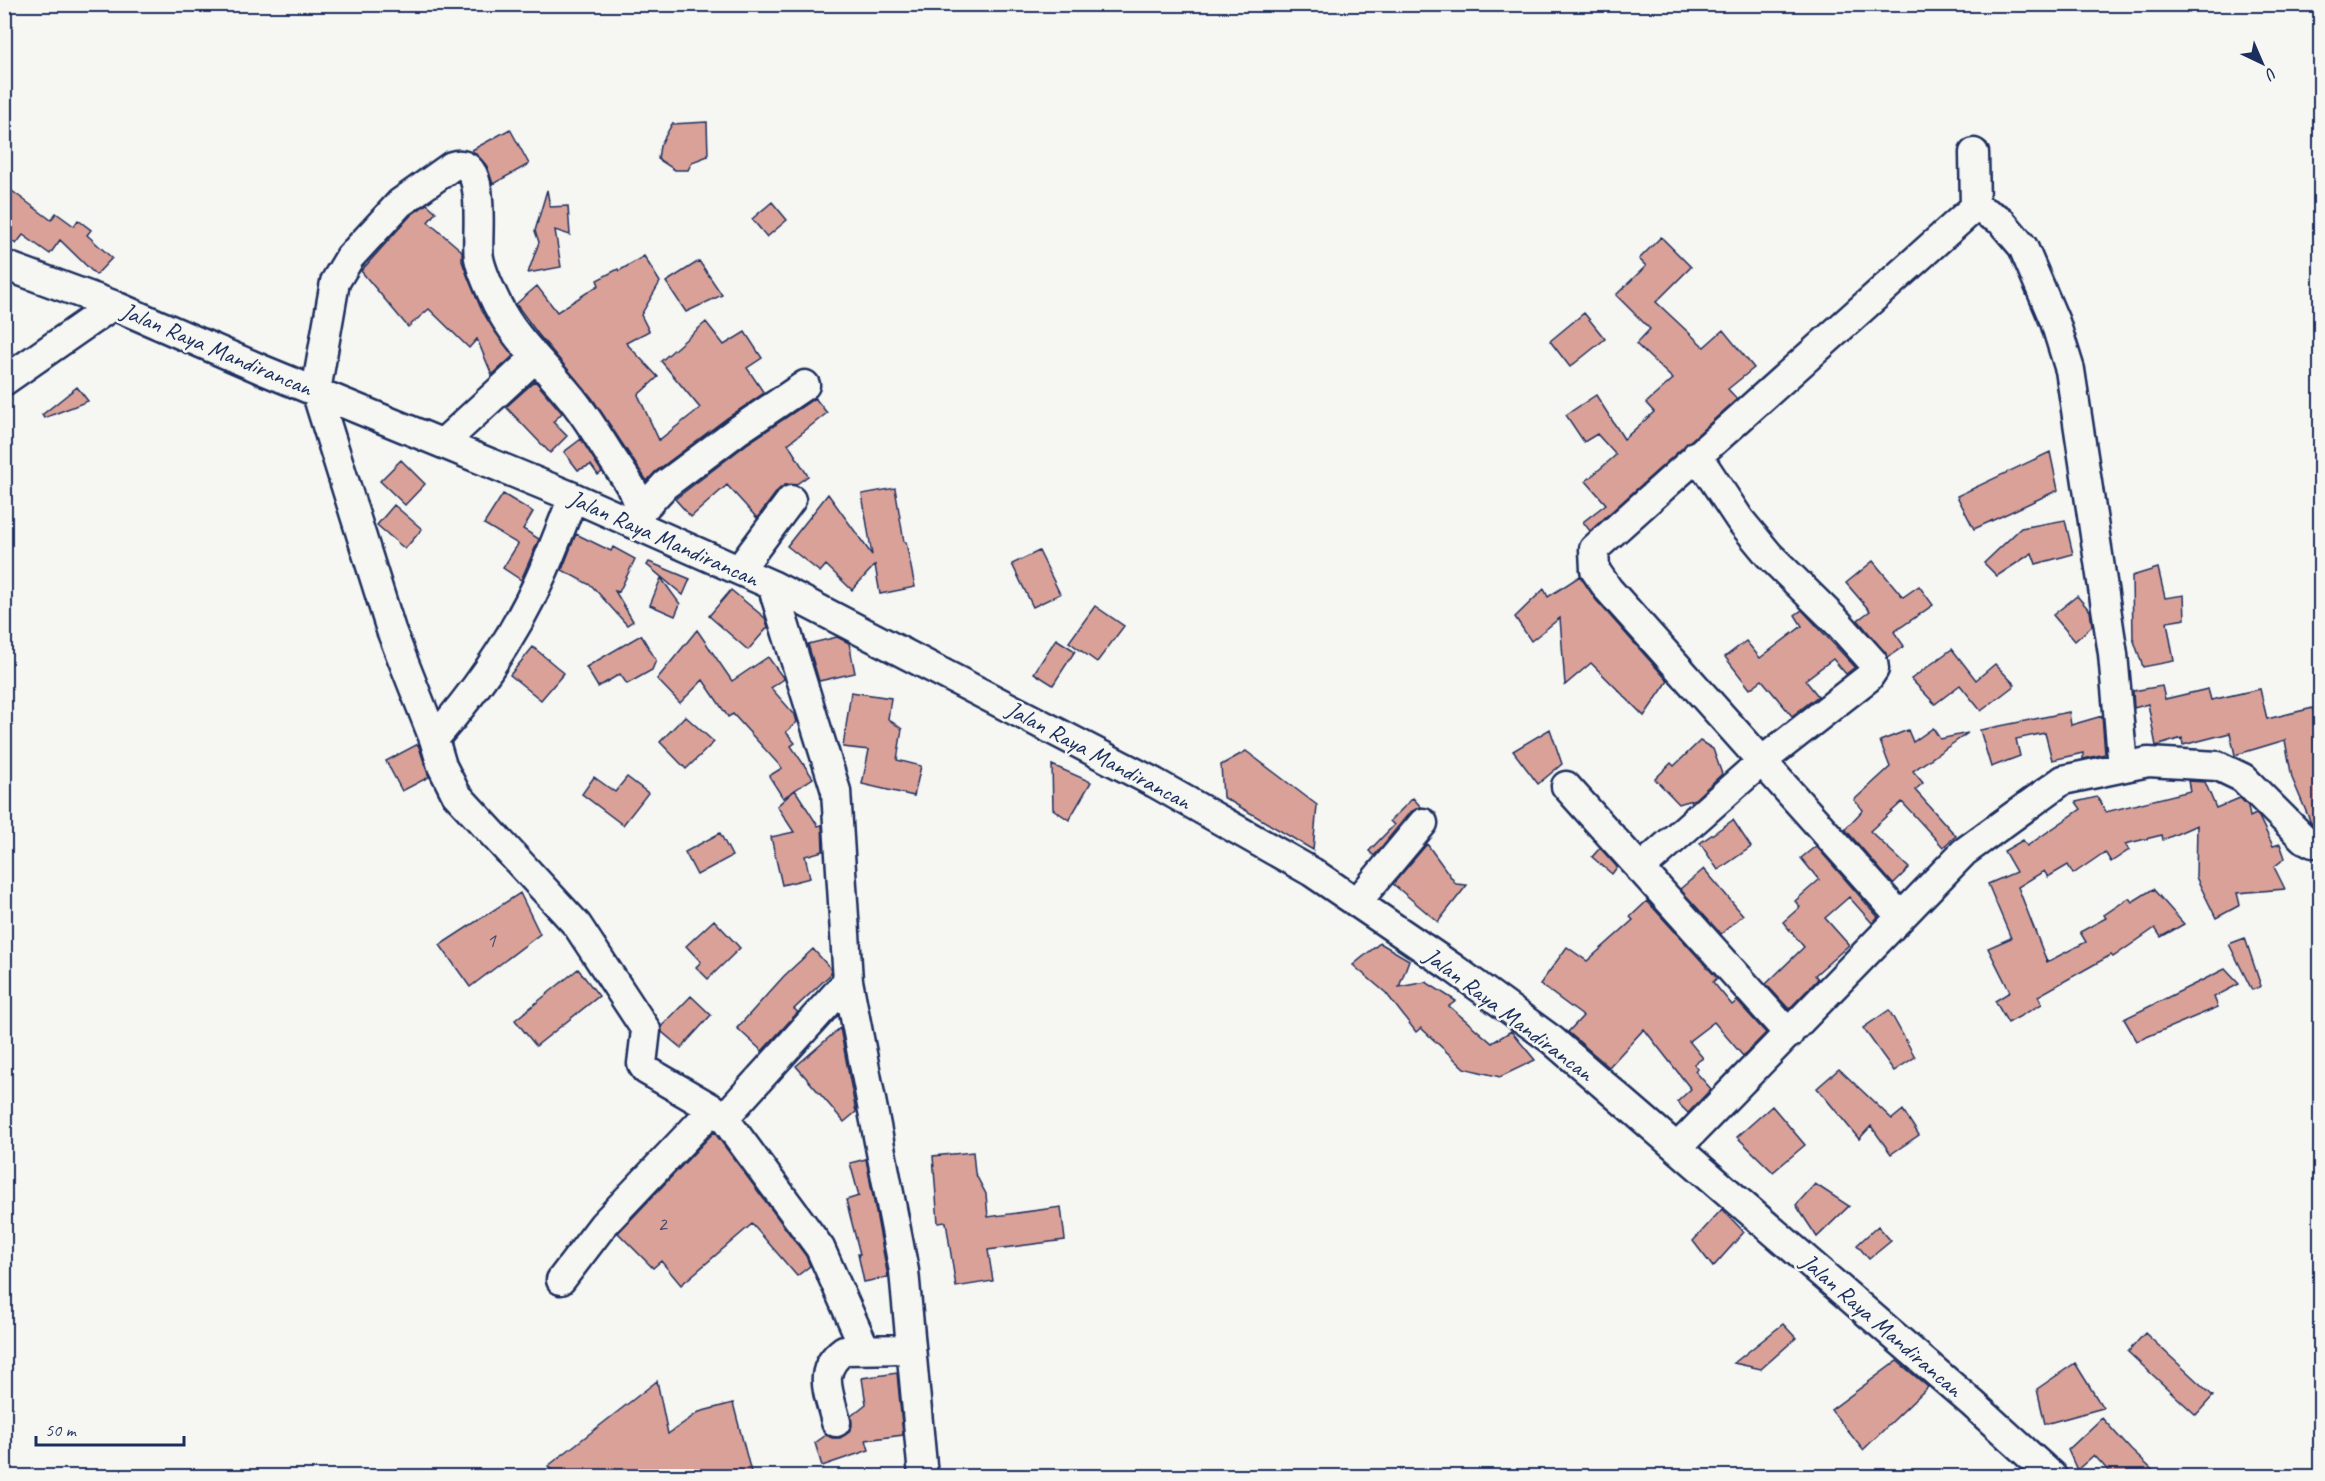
<svg xmlns="http://www.w3.org/2000/svg" width="2325" height="1481" font-family="Caveat,sans-serif">
  <style>
    .building { fill: #daa198; stroke: #1b2f5e; stroke-width: 1.5 }
    .lines { fill: none; stroke-linecap: round; stroke-linejoin: round }
    .minor-casing { stroke: #1b2f5e; stroke-width: 33 }
    .minor { stroke: #f6f6f2; stroke-width: 28 }
    .labels { text-anchor: middle; dominant-baseline: central; stroke-width: 5; stroke-linejoin: round; paint-order: stroke }
    .number-label { font-size: 21px; fill: #4b4c6c }
    .street-label { font-size: 24px; fill: #1b2f5e; stroke: #f6f6f2 }
  </style>
  <rect width="100%" height="100%" fill="#f6f6f2"/>
  <filter id="ink" filterUnits="userSpaceOnUse"><feTurbulence type="fractalNoise" baseFrequency=".0167" numOctaves="2"/><feDisplacementMap in="SourceGraphic" scale="12" xChannelSelector="R" yChannelSelector="G"/><feConvolveMatrix kernelMatrix="1 2 1 2 8 2 1 2 1" color-interpolation-filters="sRGB"/></filter>
  <g filter="url(#ink)">
    <path class="building" d="M707,122L708,156L692,162L688,170H675L658,159L660,146L672,124Z
      M510,129L529,164L493,184L487,166L472,150Z
      M4,185L51,220L56,213L74,226L78,220L91,230L87,235L112,258L96,275L60,240L50,254L23,235L16,244L4,235Z
      M547,190L550,207L568,206L570,235L555,230L561,267L528,273L539,242L535,231Z
      M772,202L787,220L767,237L752,219Z
      M427,204L436,212L428,222L462,251V261L467,275L482,311L513,356L492,375L477,339L469,348L429,309L408,327L361,271L411,215Z
      M1661,237L1691,267L1656,302L1704,347L1723,330L1754,368L1728,389L1737,399L1590,531L1583,522L1606,504L1586,481L1616,455L1597,434L1584,442L1566,415L1596,395L1624,439L1654,412L1646,403L1673,379L1636,344L1650,329L1616,295L1646,266L1639,259Z
      M644,256L660,282L641,315L649,331L626,343L658,377L638,395L659,440L700,408L661,361L706,322L724,345L745,332L762,358L747,368L764,393L727,418L655,472L647,481L592,398L538,334L516,304L537,286L557,312L599,285L597,280L618,269L619,271Z
      M699,261L722,295L686,312L666,282Z
      M1584,313L1605,339L1570,367L1550,341Z
      M535,381L562,413L553,422L567,436L550,453L506,407Z
      M77,387L88,401L44,418L42,415Z
      M815,398L827,413L788,444L808,476L795,485H785L778,490L757,518L727,485L691,517L675,499L747,444Z
      M581,439L602,472L598,475L591,465L578,470L564,452Z
      M2050,452L2058,490L1974,529L1957,496Z
      M401,460L425,484L405,505L380,481Z
      M895,488L904,542H906L915,587L880,594L875,565L852,590L826,565L820,572L787,546L828,494L872,555L862,494Z
      M503,494L533,512L523,529L539,539L521,580L503,568L518,544L484,524Z
      M394,505L422,529L405,549L377,525Z
      M2065,520L2073,554L2036,564L2032,553L1997,576L1984,563L2021,528Z
      M576,534L611,551L613,547L635,559L619,592L615,591L633,621L627,625L592,586L562,570Z
      M1039,551L1060,594L1033,607L1012,564Z
      M1873,561L1903,597L1919,586L1933,605L1894,632L1904,646L1888,657L1858,620L1870,611L1846,583Z
      M649,562L690,579L683,595L647,565Z
      M2158,568L2165,598L2184,595L2185,619L2167,622L2174,661L2143,667L2133,638L2132,576Z
      M1580,576L1596,600L1668,681L1644,716L1591,663L1565,685L1560,618L1531,641L1515,617L1544,589L1548,597Z
      M661,578L680,604L675,616L650,605Z
      M731,590L765,618L768,627L748,650L709,616Z
      M2077,596L2090,611L2092,626L2075,641L2053,615Z
      M1095,606L1124,626L1097,662L1069,642Z
      M1802,610L1855,667L1846,674L1833,659L1805,680L1818,696L1792,716L1762,680L1750,689L1725,657L1746,641L1760,658L1802,626L1795,615Z
      M697,630L732,681L768,657L784,679L771,688L795,715L797,722L786,732L795,743L791,746L813,778L783,798L769,776L782,768L733,714L728,717L703,680L680,703L657,679Z
      M641,635L656,660L652,670L627,684L620,674L598,687L586,667Z
      M837,637L849,643L855,673L819,681L808,644Z
      M1056,639L1075,651L1053,685L1034,673Z
      M533,647L564,673L541,700L510,675Z
      M1952,649L1976,680L1995,664L2015,685L1981,711L1960,685L1935,704L1911,679Z
      M2162,686L2165,699L2208,689L2211,700L2260,689L2267,719L2313,708L2320,771V825L2311,823L2292,778L2285,740L2235,755L2230,733L2183,745L2182,738L2156,746L2148,704L2134,708L2133,691Z
      M851,692L891,698L888,719L902,729L897,760L921,766L914,796L862,784L869,750L843,747Z
      M2069,712L2071,725L2102,716L2105,754L2083,759V753L2052,760L2045,733L2016,739L2020,756L1991,767L1980,730Z
      M685,716L714,742L686,769L660,742Z
      M1933,728L1940,739L1968,733L1913,771L1923,783L1915,790L1956,836L1943,847L1902,802L1870,831L1909,868L1893,884L1845,829L1863,810L1854,800L1890,767L1880,741L1908,730L1913,742Z
      M1550,729L1562,764L1538,784L1513,751Z
      M1700,741L1713,749L1722,774L1695,799L1679,804L1655,779L1671,763L1674,766Z
      M418,744L429,777L402,791L386,761Z
      M1246,751L1317,805L1313,850L1223,797L1221,765Z
      M1052,765L1091,782L1069,820L1053,809Z
      M594,777L615,792L627,777L648,793L623,825L582,794Z
      M2188,781L2205,782L2216,808L2240,798L2248,806L2250,817L2256,814L2259,817L2273,846L2280,844L2285,858L2274,867L2285,889L2237,893L2240,905L2216,918L2196,877L2197,825L2163,840L2162,835L2125,844L2129,850L2111,862L2105,852L2073,874L2068,865L2048,877L2044,871L2018,887L2047,962L2086,942L2080,932L2106,918L2104,915L2129,898L2132,902L2153,889L2184,924L2161,937L2155,928L2113,957L2111,955L2038,996L2042,1004L2008,1023L1995,1001L2010,992L1988,948L2011,938L1988,884L2016,872L2004,851L2023,840L2027,846L2081,809L2076,802L2097,797L2106,812L2190,791Z
      M795,790L818,826L822,825L823,851L805,856L810,878L782,885L771,837L794,832L777,806Z
      M1413,798L1421,807L1410,812L1374,856L1369,851L1394,825L1390,821Z
      M1733,820L1751,847L1718,870L1700,843Z
      M720,833L732,856L697,875L685,852Z
      M1427,844L1456,884L1467,885L1438,922L1393,884Z
      M1816,846L1878,917L1872,923L1849,897L1825,918L1849,945L1815,975L1818,979L1789,1009L1766,984L1804,947L1783,922L1800,907L1795,901L1819,880L1801,858Z
      M1600,848L1617,867L1612,874L1592,857Z
      M1704,869L1743,915L1721,934L1680,889Z
      M520,893L540,934L470,987L440,945Z
      M1647,901L1717,978L1713,982L1732,1005L1737,1001L1766,1033L1743,1056L1714,1022L1689,1041L1703,1058L1694,1064L1698,1069L1695,1071L1711,1089L1688,1113L1677,1102L1691,1089L1644,1029L1609,1067L1568,1032L1583,1016L1540,984L1567,947L1587,961L1633,920L1630,917Z
      M714,920L740,948L708,979L696,967L701,962L686,946Z
      M2245,938L2261,986L2252,990L2229,944Z
      M1380,943L1409,960L1399,987L1426,982L1456,1001L1449,1006L1492,1043L1511,1031L1535,1060L1500,1077L1464,1068L1421,1028L1416,1032L1386,993L1353,965Z
      M813,949L831,969V974L794,1009L798,1012L762,1051L737,1028L784,976Z
      M578,969L599,996L536,1046L515,1020Z
      M2225,969L2239,984L2214,997L2218,1007L2137,1041L2124,1019Z
      M691,996L711,1015L681,1048L662,1032L661,1027Z
      M1889,1010L1915,1057L1894,1071L1863,1028Z
      M840,1028L856,1112L844,1122L796,1066Z
      M1839,1069L1892,1119L1903,1110L1919,1135L1891,1154L1871,1126L1859,1139L1817,1088Z
      M1772,1106L1805,1145L1773,1172L1737,1137Z
      M714,1132L806,1256L810,1266L797,1276L752,1224L681,1285L661,1261L653,1268L618,1233Z
      M973,1152L975,1173L986,1194L988,1217L1061,1207L1065,1240L988,1250L993,1281L956,1287L946,1222L938,1223L933,1156Z
      M866,1159L888,1277L864,1282L858,1254H860L846,1200L859,1196L850,1163Z
      M1815,1184L1849,1206L1817,1237L1796,1205Z
      M1722,1209L1744,1232L1713,1267L1693,1241Z
      M1878,1226L1891,1241L1869,1259L1857,1245Z
      M1783,1324L1796,1338L1761,1369L1734,1363Z
      M2145,1333L2213,1396L2196,1415L2128,1352Z
      M1897,1361L1928,1387L1863,1450L1831,1410Z
      M2075,1363L2103,1408L2045,1424L2037,1389Z
      M897,1373L903,1435L866,1440L869,1450L822,1466L815,1443L826,1435L832,1438H840L848,1433L852,1426L851,1416L866,1404L862,1378Z
      M657,1381L668,1434L699,1412L733,1403L752,1476H557L548,1466Z
      M2102,1418L2131,1450L2159,1476H2113L2094,1455L2077,1470L2068,1450Z"/>
    <g class="lines">
      <defs>
        <path id="minor" d="M1974,153L1975,207L2000,220L2023,247L2055,322L2070,370L2113,654L2123,767
          M4,265L113,305L263,370L573,497L772,585L1155,783L1312,872L1453,968L1552,1040L1973,1404L2052,1476
          M4,381L113,305
          M443,443L535,358
          M642,510L665,485L737,431L805,385
          M640,526C643,498 629,484 614,461C602,443 592,425 579,408C553,372 517,344 497,304C490,289 482,274 479,258C475,239 490,154 452,166L400,203L350,257L335,282L316,391L391,630L434,739L442,766L456,794L577,925L646,1030L642,1064L646,1070L713,1109L724,1118L820,1248L865,1349
          M739,570L791,500
          M772,585L836,791L848,981L904,1271L923,1476
          M434,739C477,690 516,634 542,574C553,549 563,523 573,497
          M1566,786L1789,1034
          M1640,869L1762,761L1868,678L1874,669L1873,662L1839,624L1769,555L1740,520L1697,455
          M1357,902L1423,823
          M1901,917L1608,589L1595,570L1594,549L1975,207
          M724,1118L848,981
          M1677,1148L1964,852L2063,780L2148,762L2218,766L2243,778L2303,838L2313,843L2320,841
          M561,1280L603,1225L713,1109
          M836,1422C829,1392 816,1371 844,1350L911,1349"/>
      </defs>
      <use href="#minor" class="minor-casing"/>
      <use href="#minor" class="minor"/>
    </g>
  </g>
  <g class="labels">
    <g class="number-label">
      <text x="491" y="940">1</text>
      <text x="662" y="1224">2</text>
    </g>
    <g class="street-label">
      <text transform="translate(217 349) rotate(23)">Jalan Raya Mandirancan</text>
      <text transform="translate(664 538) rotate(24)">Jalan Raya Mandirancan</text>
      <text transform="translate(1099 755) rotate(28)">Jalan Raya Mandirancan</text>
      <text transform="translate(1509 1014) rotate(37)">Jalan Raya Mandirancan</text>
      <text transform="translate(1882 1325) rotate(41)">Jalan Raya Mandirancan</text>
    </g>
  </g>
  <rect width="2325" height="1481" fill="none" stroke="#f6f6f2" stroke-width="24"/>
  <rect x="12" y="12" width="2301" height="1457" fill="none" stroke="#1b2f5e" stroke-width="2" filter="url(#ink)"/>
  <g transform="translate(2262 63) rotate(136)" stroke="#f6f6f2" stroke-width="4.5" paint-order="stroke">
  <path d="M0-4.5L10 22L0 15L-10 22Z" fill="#1b2f5e"/>
  <text y="-9" font-size="16" font-weight="bold" text-anchor="middle" fill="#1b2f5e">U</text>
  </g>
  <path d="M36 1436v9h148v-9" fill="none" stroke="#1b2f5e" stroke-width="3"/>
  <text x="45" y="1436" font-size="18" fill="#1b2f5e" stroke="#f6f6f2" stroke-width="4.5" paint-order="stroke">50 m</text>
</svg>
